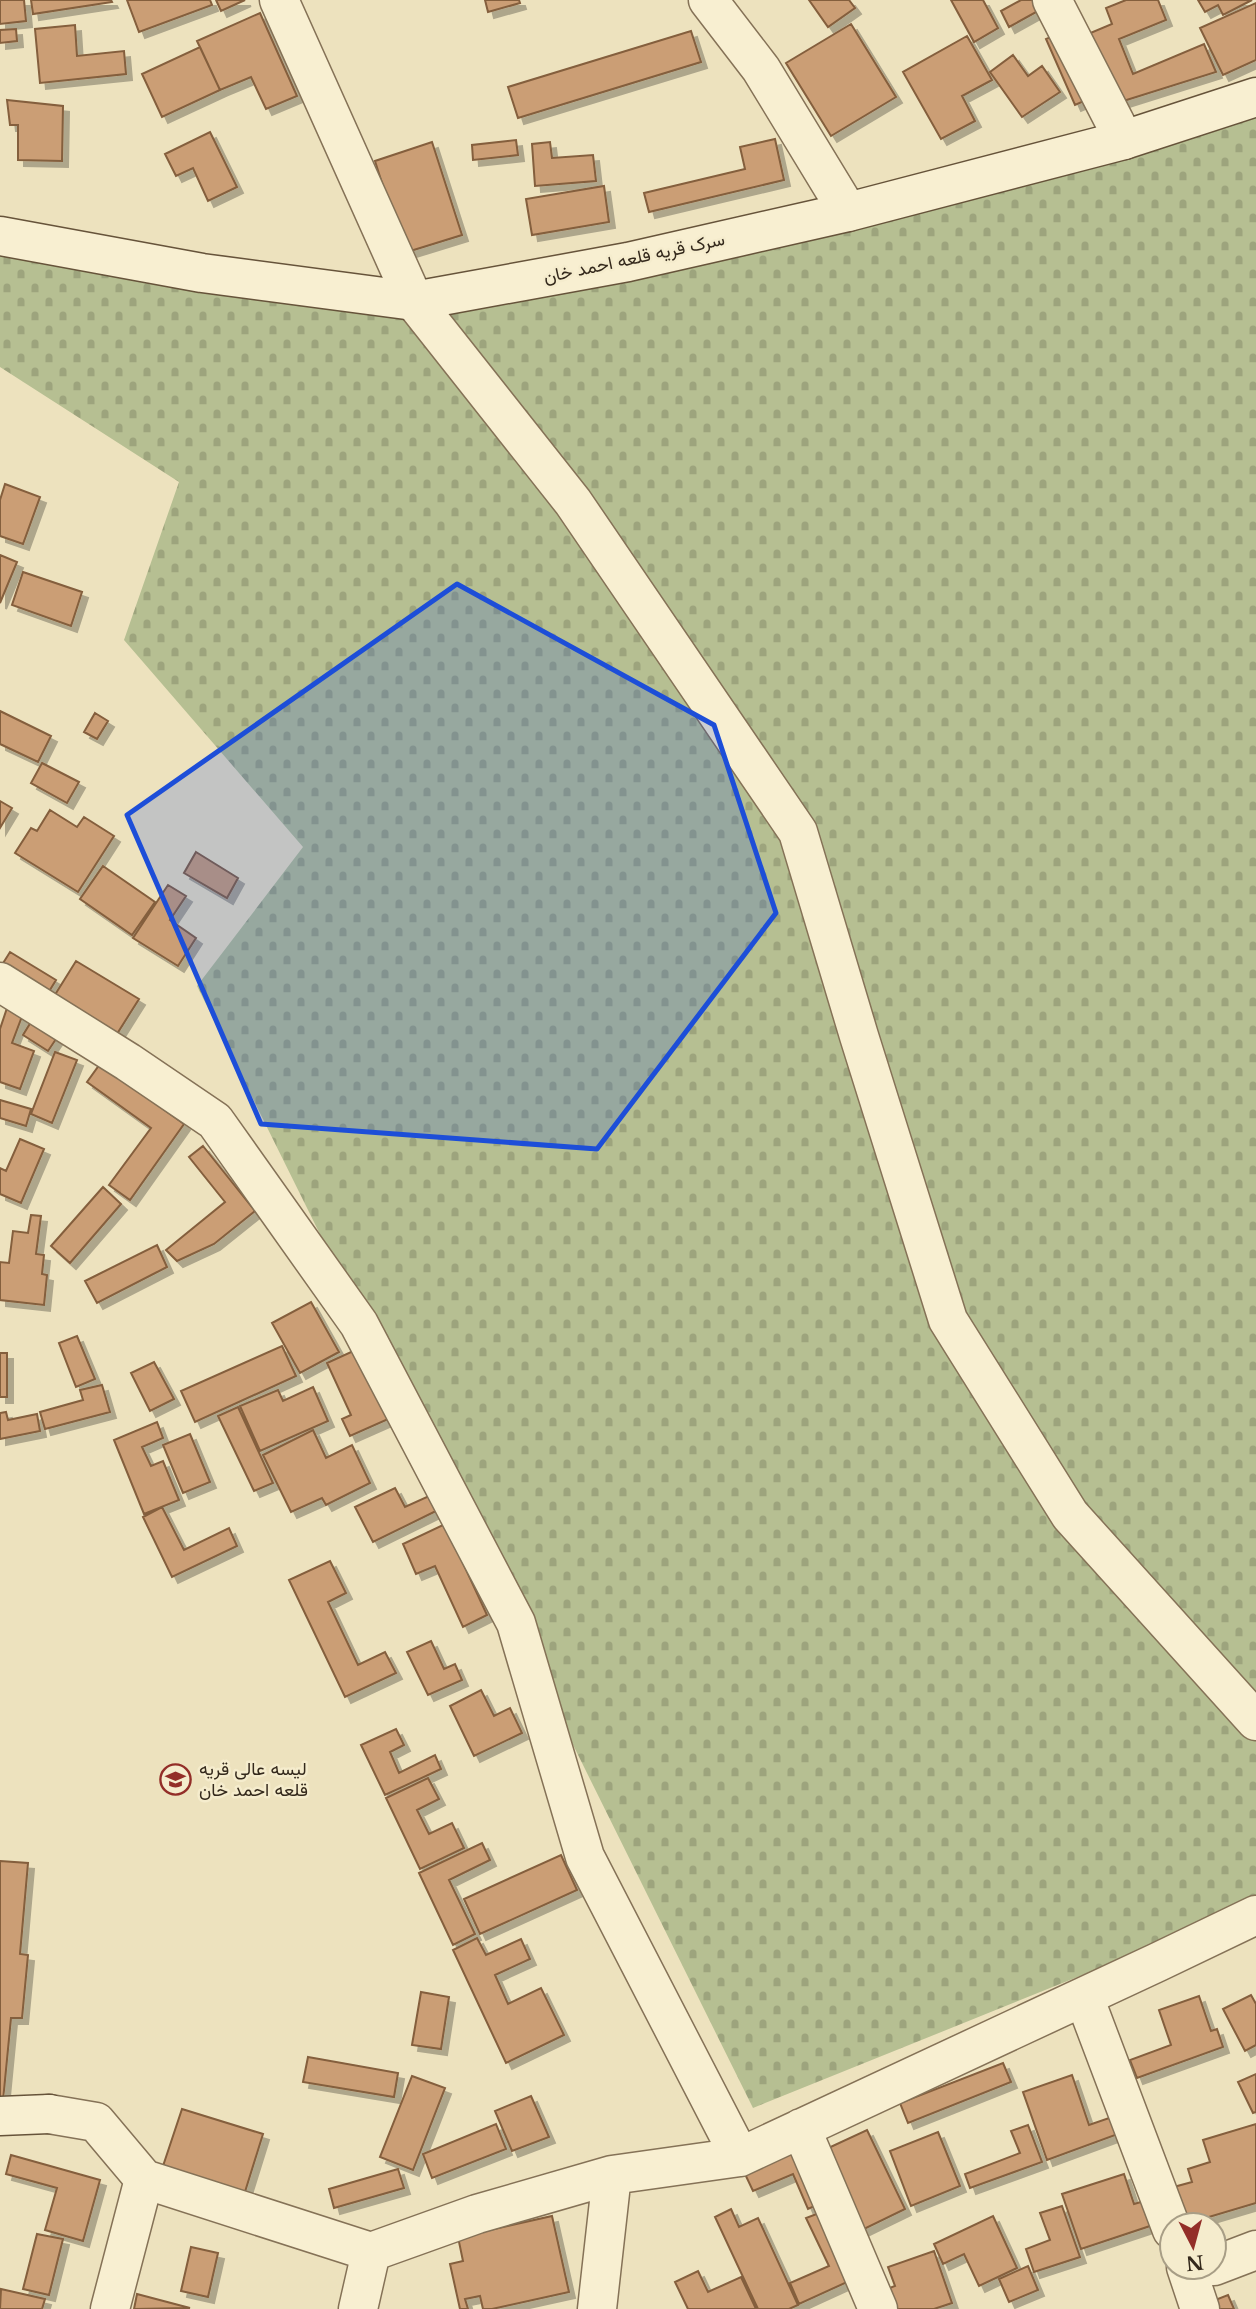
<svg xmlns="http://www.w3.org/2000/svg" width="1256" height="2309" font-family="'Libre Baskerville',Vazirmatn,serif">
  <style>
    .cemetery { fill: url(#cemetery-stones) }
    .building { fill: #cb9e74; stroke: #845e3d; stroke-width: 2; filter: url(#shadow) }
    .lines { fill: none; stroke-linecap: round; stroke-linejoin: round }
    .street-casing { stroke: #857257; stroke-width: 41 }
    .secondary-casing { stroke: #66533a; stroke-width: 41 }
    .street { stroke: #f8efd1; stroke-width: 38 }
    .secondary { stroke: #f8efd1; stroke-width: 38 }
    .marked { fill: #1d4ed8; fill-opacity: 0.2; stroke: #1d4ed8; stroke-width: 5; stroke-linejoin: round }
    .labels { text-anchor: middle; dominant-baseline: central; stroke-width: 5; stroke-linejoin: round; paint-order: stroke }
    .street-label { font-size: 18px; fill: #34291c; stroke: #f5eccd }
    .poi-label { font-size: 18px; fill: #34291c; stroke: #f5eccd; text-anchor: start }
  </style>
  <defs>
    <pattern id="cemetery-stones" width="16" height="16" patternUnits="userSpaceOnUse" patternTransform="scale(1.75)"><rect width="16" height="16" fill="#b6bf92"/><path d="M2 7V4a2 2 0 0 1 4 0v3zM10 15v-3a2 2 0 0 1 4 0v3z" fill="#9da47d"/></pattern>
    <filter id="shadow"><feDropShadow dx="6" dy="6" stdDeviation="0" flood-color="#0004"/></filter>
  </defs>
  <rect width="100%" height="100%" fill="#ede2be"/>
  <path class="cemetery" d="M1256,97V1905L753,2108L197,986L303,847L124,640L179,482L0,367V236L414,301Z"/>
  <path class="building" d="M0,0H24L26,21L0,24Z
    M31,0H111L112,2L33,14Z
    M127,0H210L212,5L139,32Z
    M216,0H245L221,11Z
    M485,0H519L520,3L488,12Z
    M809,0H849L855,8L828,27Z
    M951,0H983L998,28L974,42Z
    M1021,0H1044L1038,11L1009,27L1001,11Z
    M1126,0H1158L1166,20L1119,39L1133,74L1204,44L1216,72L1117,103L1088,34L1112,24L1106,8Z
    M1198,0H1252L1223,15L1218,5L1205,12Z
    M1256,3V60L1223,75L1200,28Z
    M260,13L297,96L266,109L251,77L220,90L197,41Z
    M851,24L896,97L831,136L786,63Z
    M75,25L77,56L124,51L126,74L40,83L35,29Z
    M16,29L17,41L0,43V30Z
    M691,31L701,62L518,118L508,87Z
    M1063,32L1091,98L1075,105L1046,39Z
    M967,36L992,80L962,96L975,121L941,139L903,72Z
    M200,47L220,90L162,117L142,74Z
    M1013,55L1028,76L1042,66L1060,92L1022,117L990,72Z
    M7,100L63,106L62,161L18,160V125H10Z
    M210,132L237,187L208,201L193,168L176,176L165,154Z
    M775,139L784,180L649,212L644,193L745,169L740,147Z
    M516,140L518,155L473,160L472,145Z
    M432,142L462,235L404,253L375,161Z
    M550,142L552,158L593,155L596,181L535,186L532,144Z
    M604,186L609,222L532,235L526,199Z
    M5,484L40,497L23,544L0,536V500Z
    M0,555L17,562L0,603Z
    M23,572L82,592L71,626L12,605Z
    M0,711L51,736L38,762L0,744Z
    M95,713L108,721L97,739L84,732Z
    M42,763L79,782L67,803L31,783Z
    M0,801L12,808L0,828Z
    M50,810L77,827L84,817L114,836L78,892L15,853L31,828L37,831Z
    M196,852L238,878L227,898L184,873Z
    M103,866L155,902L132,935L80,899Z
    M168,885L186,896L170,920L196,938L178,966L133,938Z
    M10,952L56,980L42,1003L0,968Z
    M76,961L139,999L110,1045L48,1006Z
    M8,1005L24,1011L12,1043L34,1051L20,1089L0,1082V1029Z
    M34,1017L60,1033L48,1051L23,1035Z
    M55,1052L77,1060L52,1123L31,1114Z
    M100,1064L184,1124L130,1200L109,1185L151,1128L87,1082Z
    M0,1100L31,1109L26,1126L0,1118Z
    M20,1139L44,1149L21,1203L0,1194V1168L6,1171Z
    M203,1146L255,1211L214,1244L177,1261L166,1250L225,1202L189,1157Z
    M103,1187L121,1204L70,1263L51,1246Z
    M31,1215L41,1216L36,1254L44,1255L42,1274L47,1275L44,1305L0,1300V1262L9,1263L13,1231L28,1233Z
    M157,1245L167,1267L97,1303L85,1281Z
    M311,1302L339,1352L300,1373L272,1323Z
    M77,1336L95,1379L76,1387L59,1343Z
    M282,1346L296,1376L195,1422L181,1391Z
    M362,1347L395,1416L350,1436L342,1419L351,1415L327,1363Z
    M0,1353H7V1397H0Z
    M154,1362L174,1399L150,1411L131,1373Z
    M102,1385L110,1412L45,1429L40,1412L83,1400L80,1390Z
    M313,1387L328,1421L260,1451L240,1406L278,1390L283,1401Z
    M238,1407L273,1483L254,1491L218,1416Z
    M6,1412L8,1420L37,1414L40,1431L0,1439V1413Z
    M157,1422L163,1438L142,1447L151,1466L163,1461L179,1500L144,1514L114,1440Z
    M313,1430L326,1458L352,1445L370,1483L326,1505L322,1498L291,1512L263,1455Z
    M190,1434L210,1482L183,1493L163,1445Z
    M395,1488L405,1507L429,1496L436,1511L373,1542L355,1507Z
    M162,1507L184,1550L229,1528L237,1546L172,1577L143,1517Z
    M445,1524L487,1615L463,1627L435,1566L416,1574L403,1544Z
    M330,1561L346,1593L328,1602L358,1665L385,1652L396,1673L345,1697L289,1580Z
    M431,1641L444,1669L455,1664L462,1680L428,1695L407,1652Z
    M481,1690L494,1716L510,1708L522,1733L474,1756L450,1706Z
    M396,1729L404,1745L390,1752L399,1773L435,1755L441,1769L385,1795L361,1745Z
    M428,1778L439,1799L417,1810L429,1834L452,1823L464,1848L420,1869L386,1798Z
    M482,1843L490,1860L449,1880L475,1934L453,1945L419,1873Z
    M561,1855L577,1890L480,1934L464,1899Z
    M0,1861L28,1863L20,1954L28,1955L22,2018H11L2,2111H0Z
    M477,1938L486,1955L521,1939L530,1959L495,1975L508,2004L541,1988L564,2035L506,2063L453,1950Z
    M421,1992L449,1997L441,2049L412,2045Z
    M1251,1995L1256,2004V2045L1245,2051L1223,2009Z
    M1199,1996L1211,2031L1217,2029L1223,2047L1137,2078L1130,2060L1171,2045L1159,2010Z
    M308,2057L398,2073L394,2097L303,2082Z
    M1003,2063L1011,2082L908,2123L900,2103Z
    M1256,2074V2112L1253,2113L1238,2082Z
    M1072,2075L1089,2125L1112,2117L1118,2134L1047,2160L1023,2092Z
    M412,2076L445,2088L413,2170L380,2157Z
    M531,2096L549,2137L512,2151L495,2111Z
    M182,2109L263,2134L244,2195L162,2169Z
    M496,2124L506,2149L432,2178L423,2154Z
    M1256,2124V2203L1182,2225L1170,2188L1192,2182L1188,2169L1210,2162L1203,2140Z
    M1028,2125L1042,2162L970,2188L965,2174L1020,2153L1011,2131Z
    M867,2130L905,2209L862,2230L824,2150Z
    M938,2132L960,2186L911,2206L890,2151Z
    M805,2148L828,2200L808,2209L793,2174L753,2191L745,2174Z
    M11,2155L100,2180L83,2241L45,2230L57,2188L6,2174Z
    M398,2169L404,2188L334,2208L329,2189Z
    M1124,2174L1134,2204L1148,2200L1156,2224L1081,2249L1062,2194Z
    M1062,2206L1080,2257L1034,2272L1026,2249L1050,2240L1040,2213Z
    M731,2209L739,2227L758,2218L798,2305L789,2309H758L715,2217Z
    M827,2210L858,2277L799,2304L790,2283L829,2266L806,2218Z
    M552,2216L569,2292L492,2309H483L480,2296L465,2299L468,2309H460L450,2264L463,2261L458,2237Z
    M993,2216L1017,2268L979,2286L964,2254L943,2264L934,2244Z
    M37,2234L63,2239L49,2295L23,2289Z
    M191,2247L218,2253L208,2297L181,2291Z
    M934,2251L952,2303L934,2309H894L887,2289L895,2286L888,2267Z
    M1028,2266L1038,2290L1009,2302L999,2279Z
    M698,2271L708,2292L741,2277L756,2309H688L675,2282Z
    M1,2289L45,2299L42,2309H0Z
    M137,2294L190,2308L134,2309Z
    M1228,2295L1234,2309H1213L1210,2302Z"/>
  <g class="lines">
    <defs>
      <path id="street" d="M279,0L414,301L573,502L798,832L859,1036L948,1320L1070,1515L1256,1721
        M708,0L761,69L848,212
        M1052,0L1124,140
        M0,982L128,1062L215,1121L359,1324L516,1623L585,1857L740,2157
        M1084,1997L1172,2230
        M49,2114L96,2122L144,2179L371,2252L477,2214L612,2175L740,2157L1158,1962L1256,1915
        M801,2128L878,2309
        M1214,2266L1256,2250
        M1186,2267L1200,2309
        M110,2309L144,2179
        M358,2309L371,2252
        M597,2309L612,2175"/>
      <path id="secondary" d="M0,236L202,273L414,301L628,262L848,212L1124,140L1256,97
        M0,2116L49,2114"/>
    </defs>
    <use href="#street" class="street-casing"/>
    <use href="#secondary" class="secondary-casing"/>
    <use href="#street" class="street"/>
    <use href="#secondary" class="secondary"/>
  </g>
  <path class="marked" d="M457,584L714,725L776,913L597,1149L261,1124L127,815Z"/>
  <defs>
    <symbol id="school-ring" viewBox="-11 -11 22 22"><circle r="9.5" fill="#f5eccd" stroke="#932e28" stroke-width="1.5"/><path d="M0-5L7-2L0 1L-7-2ZM-4 1L0 2.5L4 1V4Q0 6-4 4Z" fill="#932e28"/></symbol>
  </defs>
  <g fill-rule="evenodd">
    <use href="#school-ring" x="158" y="1762" width="35" height="35"/>
  </g>
  <g class="labels">
    <g class="street-label">
      <text transform="translate(634 258) rotate(-12)">سرک قریه قلعه احمد خان</text>
    </g>
    <g class="poi-label">
      <text x="199" y="1769">لیسه عالی قریه<tspan x="199" dy="21">قلعه احمد خان</tspan></text>
    </g>
  </g>
  <g transform="translate(1193 2246) rotate(174)"><circle r="33" fill="#f5eccd" stroke="#a89e86" stroke-width="2"/>
  <path d="M0-5L12 26L0 18L-12 26Z" fill="#932e28"/>
  <text y="-10" font-size="19" font-weight="bold" text-anchor="middle" fill="#34291c">N</text>
  </g>
</svg>
